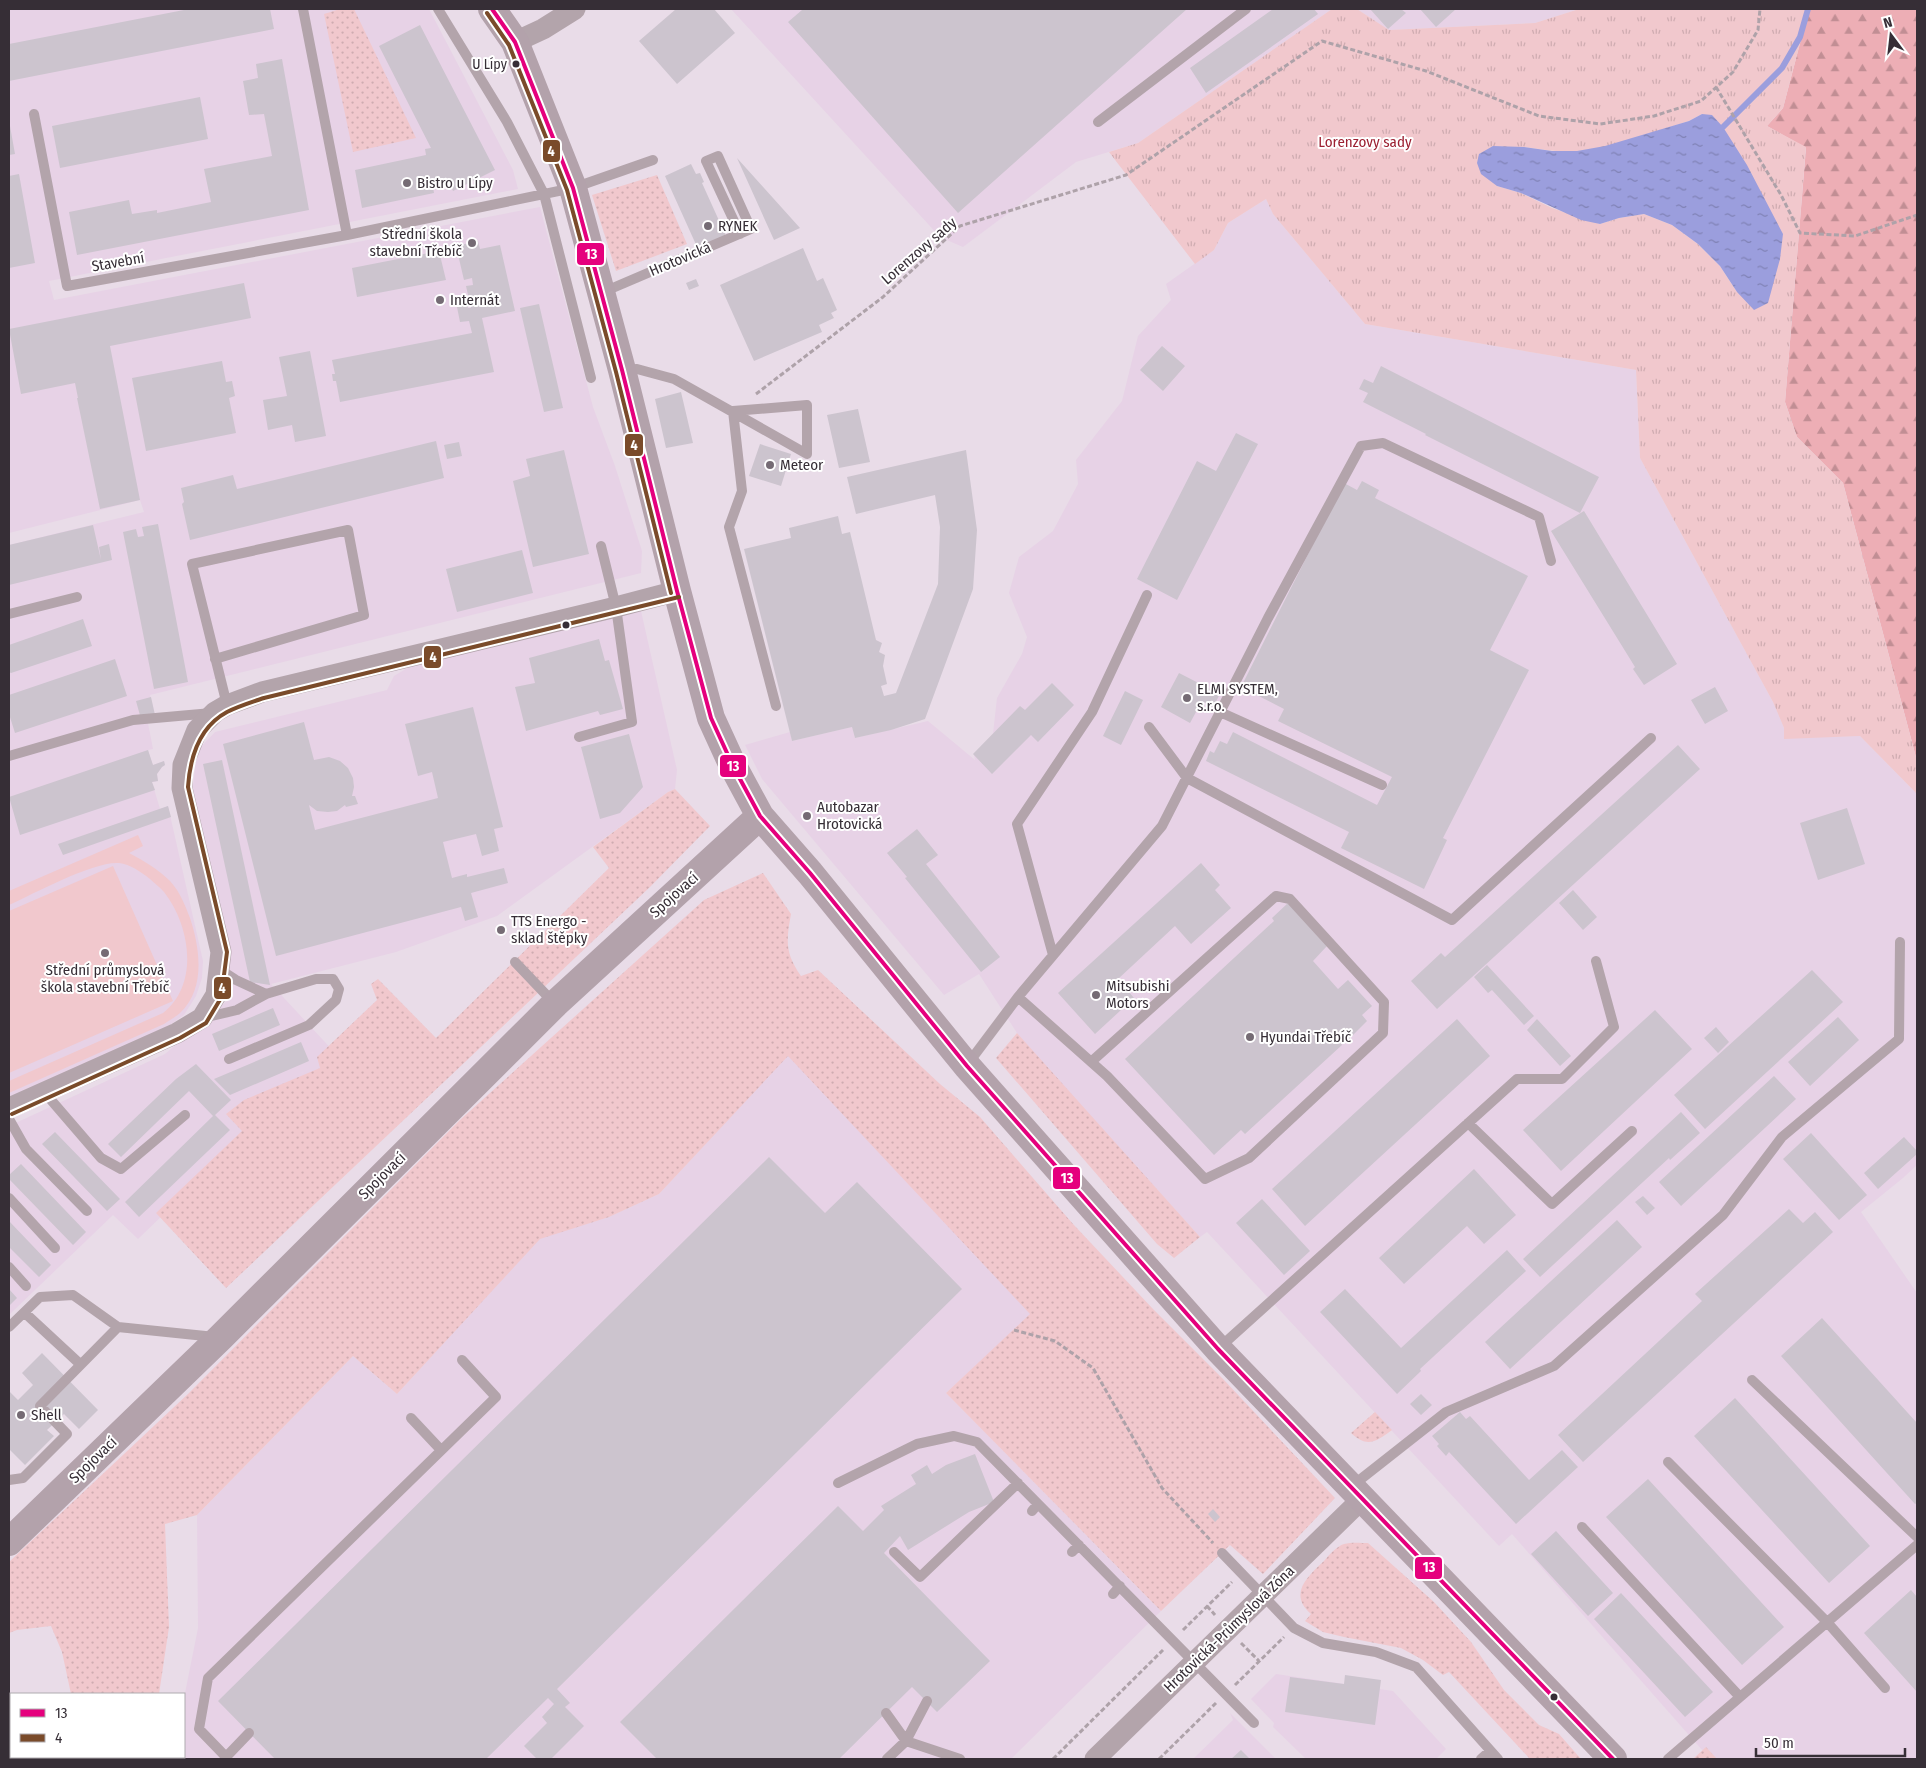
<svg xmlns="http://www.w3.org/2000/svg" width="1926" height="1768" font-family="'Fira Sans Condensed',sans-serif">
  <style>
    .built { fill: #e7d2e6 }
    .grass { fill: url(#grass-dots) }
    .forest { fill: url(#forest-firs) }
    .park { fill: url(#park-tufts); fill-rule: evenodd }
    .pitch { fill: #f1c8cd }
    .water { fill: url(#water-ripples) }
    .lines { fill: none; stroke-linecap: round; stroke-linejoin: round }
    .stream { stroke: #9b9edd; stroke-width: 6 }
    .building { fill: #ccc4ce }
    .path { stroke: #aea2a9; stroke-width: 3; stroke-dasharray: 5 2.5; stroke-linecap: butt }
    .lane { stroke: #b3a4ab; stroke-width: 10 }
    .street { stroke: #b3a4ab; stroke-width: 21 }
    .secondary { stroke: #b3a2ab; stroke-width: 28 }
    .bus-1-casing { stroke: #fff; stroke-width: 8 }
    .bus-2-casing { stroke: #fff; stroke-width: 8 }
    .bus-1 { stroke: #e5007d; stroke-width: 4 }
    .bus-2 { stroke: #7a4b2a; stroke-width: 4 }
    .bus-dot { fill: #362e36; stroke: #fff; stroke-width: 2 }
    .poi-dot { fill: #756b74; stroke: #fff; stroke-width: 2 }
    .labels { text-anchor: middle; dominant-baseline: central; stroke-width: 4; stroke-linejoin: round; paint-order: stroke }
    .bus-label { font-size: 14px; fill: #362e36; stroke: #fff; text-anchor: end }
    .park-label { font-size: 15px; fill: #9c2132; stroke: #fff }
    .poi-label { font-size: 15px; fill: #362e36; stroke: #fff; text-anchor: start }
    .street-label { font-size: 15px; fill: #362e36; stroke: #fff }
    .line-badge { stroke: #fff; stroke-width: 2 }
    .badge-label { font-size: 14px; text-anchor: middle; font-weight: bold; fill: #fff }
  </style>
  <defs>
    <pattern id="grass-dots" width="8" height="8" patternUnits="userSpaceOnUse" patternTransform="scale(1.25)"><rect width="8" height="8" fill="#f1c8cd"/><path d="M2 2h.1M6 6h.1" fill="none" stroke="#cfacb1" stroke-width="1.8" stroke-linecap="round"/></pattern>
    <pattern id="forest-firs" width="22" height="20" patternUnits="userSpaceOnUse" patternTransform="scale(1.25)"><rect width="22" height="20" fill="#edaeb5"/><path d="M5 1l3.5 6h-7zM16 11l3.5 6h-7z" fill="#c18e94"/></pattern>
    <pattern id="park-tufts" width="24" height="20" patternUnits="userSpaceOnUse" patternTransform="scale(1.25)"><rect width="24" height="20" fill="#f1c8cd"/><path d="M3 7l-1-3M5 7V3M7 7l1-3M15 17l-1-3M17 17v-4M19 17l1-3" fill="none" stroke="#cfacb1"/></pattern>
    <pattern id="water-ripples" width="26" height="14" patternUnits="userSpaceOnUse" patternTransform="scale(1.25)"><rect width="26" height="14" fill="#9b9edd"/><path d="M2 4q2-2 4 0t4 0M15 11q2-2 4 0t4 0" fill="none" stroke="#7f81b4"/></pattern>
  </defs>
  <rect width="100%" height="100%" fill="#e9dce8"/>
  <path class="built" d="M9,9H429L513,170L518,189L49,281L54,300L540,207L593,407L615,466L642,551L641,573L150,695L155,715L147,718L153,749L148,750L153,765L164,761L165,765L162,767L157,774L158,781L152,782L160,809L168,806L203,961L202,978L196,996L184,1015L164,1029L9,1097V545L144,512L140,500L9,533Z
    M731,9H1332L1138,143L1076,162L963,247L940,237Z
    M1357,9H1579L1535,23L1389,30Z
    M1266,199L1273,214L1365,324L1636,370L1640,458L1773,702L1784,728V738L1860,736L1917,794V1165L1903,1178L1861,1212L1917,1293V1759H1710L1512,1534L1499,1546L1207,1232L1200,1237L1029,1048L1017,1033L979,974L944,995L762,779L745,745L790,732L792,741L852,727L855,738L928,721L975,760L974,754L993,734L997,698L1022,654L1027,637L1009,593L1019,557L1053,531L1078,484L1076,460L1122,401L1138,336L1171,300L1166,284L1214,250L1228,223Z
    M641,611L677,770L675,789L668,792L497,916L396,952L271,984L337,1055L254,1127L138,1239L113,1215L9,1315V1126L165,1054L233,996L192,793L197,751L215,732L387,690L394,676L409,667Z
    M788,1055L1031,1314L946,1393L1161,1611L1011,1759H171V1757H184V1698L198,1628L197,1515L353,1356L397,1394L540,1238L609,1217L659,1194Z
    M1276,1674L1393,1691L1446,1749L1436,1759H1304L1305,1758L1273,1727L1274,1723L1251,1699Z
    M1230,1713L1276,1759H1193L1233,1720Z"/>
  <path class="grass" d="M340,9H354L416,138L353,152L324,14Z
    M657,175L687,244L616,271L592,195Z
    M675,789L710,826L650,887L226,1288L156,1213L242,1131L226,1114L244,1100L320,1068L317,1057L377,1000L371,984L378,979L436,1038L609,868L593,847L668,792Z
    M763,873L791,914C786,941 785,953 801,976L818,970L940,1084L980,1117L1073,1224L1153,1309L1224,1380L1335,1498L1263,1574L1230,1545L1161,1611L946,1393L1030,1314L788,1056L659,1194L609,1217L540,1239L397,1394L353,1356L197,1515L165,1524L169,1627L159,1694H71L62,1652L51,1626L17,1630L9,1633V1562L189,1393L460,1120L704,900Z
    M1017,1033L1200,1237L1174,1258L1157,1244L996,1058Z
    M1375,1412L1392,1430C1376,1442 1367,1448 1351,1433Z
    M1368,1543L1434,1602L1471,1642L1504,1690L1539,1725L1559,1734L1581,1759H1530L1449,1672L1443,1675L1423,1660L1401,1648L1344,1637L1323,1632L1305,1621L1311,1614C1288,1594 1307,1577 1324,1561C1329,1555 1337,1546 1344,1544C1351,1542 1361,1543 1368,1543Z
    M1706,1747L1717,1759H1693Z
    M81,1757H139L138,1759H81Z"/>
  <path class="forest" d="M1809,9H1917V761L1843,483L1797,437L1785,402L1806,148L1767,126L1783,108Z"/>
  <path class="park" d="M1332,9H1357L1389,30L1535,23L1579,9H1809L1783,108L1767,126L1806,147L1785,402L1797,437L1843,483L1917,761V794L1860,736L1784,739V728L1773,702L1640,458L1636,370L1365,324L1273,214L1266,199L1228,223L1214,250L1195,264L1109,152L1138,143ZM1702,114L1737,292L1720,266L1698,244L1672,225L1644,214L1619,218L1600,224L1552,208L1521,193L1497,186L1524,147C1542,149 1560,153 1578,151C1614,148 1654,132 1689,121Z"/>
  <path class="pitch" d="M138,835L143,846L129,853C144,861 158,869 170,881C180,892 185,905 190,918C200,948 206,989 180,1013C176,1017 169,1020 164,1024L9,1093V1081L163,1013C200,984 190,925 164,892C160,887 154,883 150,879C141,872 130,864 119,863C94,861 35,893 9,905V891Z
    M113,866L173,1001L9,1073V911Z"/>
  <path class="water" d="M1702,114L1712,115L1723,127L1747,165L1783,234L1780,259L1768,303L1754,310L1737,292L1720,266L1698,244L1672,225L1644,214L1619,218L1600,224L1581,220L1521,193L1497,186L1481,174L1477,163L1479,154L1493,146L1524,147L1552,151H1577L1605,146L1689,121Z"/>
  <g class="lines">
    <path class="stream" d="M1723,127L1782,68L1800,37L1808,9"/>
  </g>
  <path class="building" d="M189,9H270L274,29L9,81V44Z
    M676,9H714L735,33L677,84L639,41Z
    M801,9H1187L958,213L788,22L802,10Z
    M1273,9H1314L1318,14L1206,93L1190,68Z
    M1370,9H1401L1406,13L1388,29Z
    M1420,9H1456L1436,27Z
    M420,25L495,170L453,191L450,184L433,187L434,193L362,208L355,170L426,155L425,149L431,148L379,46Z
    M282,59L309,210L77,255L69,212L129,200L132,214L157,210V213L211,202L204,169L272,156L264,114L249,115L243,81L258,78L256,64Z
    M200,97L208,139L60,168L52,126Z
    M10,126L15,154L9,155V127Z
    M737,158L800,228L774,240Z
    M691,164L696,174L700,173L704,182L702,183L726,236L698,249L665,176Z
    M19,174L35,263L9,268V176Z
    M478,241L480,249L500,245L515,311L482,318L494,372L340,402L336,381H333L332,374H335L332,360L472,333L469,321L460,322L457,307L467,305L468,308H471L466,286L473,285L472,278L464,280L456,246Z
    M803,248L817,281L823,278L837,310L831,313L834,318L819,325L822,332L754,361L720,285Z
    M439,251L446,280L357,297L352,268Z
    M696,279L699,286L689,290L686,283Z
    M244,283L251,318L110,346L140,500L100,509L77,398H78L75,383L21,394L9,329Z
    M539,304L563,408L544,412L520,308Z
    M1162,346L1185,366L1163,391L1140,370Z
    M310,351L326,436L295,442L292,425L268,430L263,400L287,396L279,357Z
    M222,361L226,382L232,381L235,396L229,398L236,433L146,451L132,378Z
    M1381,366L1599,477L1580,513L1425,435L1426,434L1363,402L1368,393L1359,389L1364,379L1373,383Z
    M681,392L693,443L666,448L655,399Z
    M858,409L870,462L839,468L827,415Z
    M1236,433L1258,444L1177,600L1137,579L1197,461L1216,471Z
    M436,441L444,478L190,540L182,504L184,502L181,488L233,475L237,489Z
    M459,442L462,456L447,459L444,445Z
    M760,444L791,454L781,486L749,476Z
    M564,450L589,554L533,567L513,481L530,476L526,459Z
    M966,450L977,530L973,589L925,719L891,730L855,738L852,727L792,741L744,549L791,538L789,528L838,516L842,534L850,532L876,640L882,643L879,652L885,655L883,666L887,684L881,686L884,696L896,693L938,584L940,527L935,495L856,514L847,477Z
    M1362,481L1379,490L1375,498L1528,576L1490,650L1529,670L1443,838L1447,840L1424,889L1341,848L1349,832L1206,761L1210,751L1214,753L1220,741L1227,744L1233,732L1377,805L1392,777L1278,721L1284,709L1241,687L1344,483L1357,490Z
    M1584,511L1677,664L1644,685L1633,669L1635,667L1551,531Z
    M158,524L188,682L154,689L123,532L136,529L138,537L144,536L142,527Z
    M93,525L101,560L99,547L109,544L112,560L9,585V545Z
    M522,550L533,593L457,612L446,569Z
    M83,619L92,646L11,673L9,672V645Z
    M599,639L605,661L609,660L623,709L600,715L598,711L526,731L515,687L535,683L529,658Z
    M115,659L127,696L15,733L9,714V695Z
    M1179,673L1220,694L1213,707L1202,701L1190,723L1161,707Z
    M1052,683L1074,705L1038,742L1031,735L992,774L973,754L1020,706L1025,710Z
    M1715,687L1728,711L1705,724L1691,700Z
    M1125,691L1143,700L1121,745L1103,736Z
    M151,697L155,715L141,719L136,701Z
    M473,707L503,827L494,829L499,851L482,856L476,834L443,842L452,878L467,874V877L504,868L508,883L471,893L478,917L465,921L461,907L276,956L223,744L304,722L314,760L329,757L340,761L348,768L353,778L354,787L352,796H355L358,804L346,807L345,805L337,811L328,812L317,811L309,805L315,830L438,798L432,772L418,776L405,724Z
    M629,734L643,787L620,813L600,819L581,747Z
    M1678,745L1700,769L1437,1009L1411,981L1441,953L1445,957Z
    M148,750L153,765L164,761L165,765L162,767L157,774L158,781L152,782L155,790L20,835L9,797Z
    M222,760L270,985L250,982L203,764Z
    M168,806L171,817L63,855L58,844Z
    M1847,808L1865,864L1818,880L1800,823Z
    M917,829L938,855L926,864L1000,957L981,972L905,878L907,877L887,853Z
    M1201,863L1220,885L1215,890L1231,908L1191,944L1175,926L1118,979L1134,998L1095,1034L1058,993Z
    M1573,890L1597,917L1583,930L1559,903Z
    M1288,903L1327,946L1313,961L1338,989L1348,980L1372,1006L1362,1015L1367,1021L1347,1041L1345,1039L1341,1043L1342,1045L1245,1134L1241,1130L1214,1155L1125,1059L1274,921L1272,918Z
    M1487,965L1534,1016L1524,1025L1492,990L1488,993L1474,977Z
    M1812,970L1843,1002L1705,1129L1674,1095Z
    M273,1008L280,1025L219,1051L212,1034Z
    M1655,1010L1692,1049L1561,1171L1523,1130Z
    M1838,1017L1859,1040L1810,1086L1788,1062Z
    M1457,1019L1490,1056L1305,1226L1272,1189Z
    M1537,1019L1571,1056L1560,1066L1527,1030Z
    M1716,1027L1729,1042L1718,1053L1704,1038Z
    M301,1042L309,1061L230,1095L214,1079Z
    M196,1064L231,1100L215,1115L230,1130L139,1217L125,1202L213,1116L189,1091L121,1157L108,1144L176,1079Z
    M1774,1076L1796,1099L1681,1206L1659,1182Z
    M1681,1112L1700,1133L1670,1160L1669,1158L1540,1277L1523,1259Z
    M55,1132L120,1199L107,1211L42,1144Z
    M1811,1133L1867,1195L1839,1220L1783,1159Z
    M1904,1137L1917,1151V1154L1878,1189L1864,1173Z
    M769,1157L825,1213L857,1182L962,1289L557,1689L570,1703L565,1707L584,1726L551,1759H537L524,1746L547,1723L542,1717L554,1704L548,1698L486,1759H275L218,1701Z
    M21,1164L86,1232L73,1245L9,1179V1175Z
    M1474,1169L1516,1215L1484,1244L1467,1226L1404,1284L1379,1258Z
    M1643,1196L1655,1208L1647,1215L1635,1202Z
    M1262,1199L1310,1251L1284,1275L1236,1223Z
    M1789,1209L1803,1223L1815,1212L1833,1232L1583,1462L1558,1435L1702,1301L1695,1294Z
    M1617,1220L1642,1247L1510,1369L1485,1342Z
    M9,1221L51,1265L39,1277L9,1247Z
    M1507,1250L1526,1271L1420,1369L1421,1371L1397,1394L1320,1312L1345,1289L1401,1348Z
    M9,1289L17,1298L9,1306Z
    M1822,1318L1917,1423V1503L1915,1504L1781,1356Z
    M42,1353L98,1410L79,1429L64,1414L47,1430L54,1436L25,1465L9,1449V1391L18,1400L33,1385L22,1373Z
    M1421,1394L1432,1405L1421,1415L1410,1404Z
    M1735,1398L1870,1546L1829,1583L1694,1436Z
    M1460,1412L1466,1419L1470,1416L1529,1480L1562,1450L1578,1467L1516,1524L1449,1452L1446,1456L1437,1446L1439,1444L1432,1436Z
    M975,1454L994,1502L969,1512L908,1550L900,1536L884,1553L990,1661L937,1712L912,1687L839,1759H657L620,1722L838,1506L863,1531L884,1510L881,1506L916,1484L911,1475L927,1465L932,1474L946,1465Z
    M1648,1479L1784,1627L1742,1665L1606,1517Z
    M1213,1509L1220,1517L1215,1522L1208,1514Z
    M1556,1531L1613,1593L1588,1616L1531,1554Z
    M1911,1590L1917,1597V1692L1864,1633Z
    M1621,1593L1713,1692L1685,1717L1594,1619Z
    M1345,1675L1381,1680L1375,1725L1285,1712L1290,1677L1344,1684Z
    M1241,1750L1250,1759H1231Z"/>
  <g class="lines">
    <path class="path" d="M1716,87L1781,195L1800,233L1855,236L1917,215
      M756,394L883,297L960,226L1126,175L1322,41L1426,71L1539,116L1600,124L1654,116L1701,101L1733,72L1758,30L1760,9
      M1014,1330L1055,1341L1093,1368L1162,1488L1213,1543
      M1207,1606L1215,1615
      M1183,1630L1232,1582
      M1241,1643L1259,1661
      M1235,1685L1284,1637
      M1053,1759L1163,1650
      M1159,1759L1216,1703"/>
    <path class="lane" d="M303,9L347,235
      M438,9L507,122L544,194L591,378
      M34,114L67,286L347,235L573,188L653,160
      M1098,122L1246,9
      M603,292L615,287C660,268 706,248 751,229L718,156L706,161L740,234
      M623,370L637,369L674,379L807,454V405L733,411
      M733,411L742,491L729,527L776,706
      M9,614L77,597
      M215,659L364,615L348,530L192,564L227,705
      M1220,712L1382,785
      M1149,727L1187,778L1452,920L1651,738
      M579,737L632,722L616,607L601,546
      M9,756L133,720L212,713
      M1053,955L1017,824L1092,712L1147,595
      M515,962L554,1003
      M219,969L236,980L266,994
      M1018,997L1107,1076L1205,1179L1249,1158L1383,1033L1384,1002L1290,899L1276,896L1091,1062
      M203,1018L237,1010L266,994L316,979H333L339,989L336,1000L309,1025L229,1059
      M967,1065L1018,997L1162,826L1268,618L1361,446L1383,443L1539,517L1551,561
      M45,1093L101,1158L121,1169L185,1115
      M9,1119L26,1149L87,1211
      M1468,1123L1552,1204L1632,1131
      M9,1198L55,1248
      M9,1267L26,1286
      M25,1313L80,1364
      M9,1327L40,1297L73,1295L118,1327
      M1219,1348L1517,1079H1562L1614,1027L1596,961
      M1752,1380L1917,1537
      M411,1418L441,1450
      M1668,1462L1827,1622L1885,1688
      M9,1480L23,1478L67,1434L40,1406L118,1327L215,1337
      M838,1483L917,1444L954,1436L977,1442L1254,1723
      M1352,1486L1446,1412L1554,1366L1723,1215L1782,1137L1899,1039L1900,942
      M1032,1511L1038,1504
      M1582,1527L1740,1697
      M894,1552L920,1577L1018,1483
      M1072,1552L1079,1545
      M1222,1553L1294,1628L1323,1643L1376,1652L1416,1667L1498,1759
      M1113,1594L1120,1586
      M886,1713L906,1741L927,1701
      M226,1757L249,1733
      M228,1759L199,1729L208,1678L496,1397L462,1360
      M887,1759L906,1741L960,1759
      M1481,1759L1490,1751
      M1668,1759L1917,1545"/>
    <path class="street" d="M515,42L543,29L575,9
      M9,1108L177,1033L202,1018L216,995L221,952L182,788L183,765L197,730L215,712L227,705L262,692L616,607L677,591
      M1095,1759L1362,1499"/>
    <path class="secondary" d="M492,9L515,42L573,188L622,370L677,591L711,718L733,766L760,816L810,873L967,1066L1218,1349L1613,1759
      M9,1542L221,1337L555,1004L760,816"/>
    <defs>
      <path id="bus-1" d="M492,9L515,42L573,188L622,370L677,591L711,718L733,766L760,816L810,873L967,1066L1218,1349L1613,1759"/>
      <path id="bus-2" d="M487,13L509,45L567,190L616,372L671,593
        M12,1114L180,1038L206,1023L221,998L227,952L188,787C190,757 199,727 227,712C239,706 252,702 264,698L679,597"/>
    </defs>
    <use href="#bus-1" class="bus-1-casing"/>
    <use href="#bus-2" class="bus-2-casing"/>
    <use href="#bus-1" class="bus-1"/>
    <use href="#bus-2" class="bus-2"/>
  </g>
  <g class="bus-dot">
    <circle cx="516" cy="64" r="4.5"/>
    <circle cx="566" cy="625" r="4.5"/>
    <circle cx="1554" cy="1697" r="4.5"/>
  </g>
  <g class="poi-dot">
    <circle cx="407" cy="183" r="5"/>
    <circle cx="708" cy="226" r="5"/>
    <circle cx="472" cy="243" r="5"/>
    <circle cx="440" cy="300" r="5"/>
    <circle cx="770" cy="465" r="5"/>
    <circle cx="1187" cy="698" r="5"/>
    <circle cx="807" cy="816" r="5"/>
    <circle cx="501" cy="930" r="5"/>
    <circle cx="105" cy="953" r="5"/>
    <circle cx="1096" cy="995" r="5"/>
    <circle cx="1250" cy="1037" r="5"/>
    <circle cx="21" cy="1415" r="5"/>
  </g>
  <g class="labels">
    <g class="bus-label">
      <text x="507" y="64">U Lípy</text>
    </g>
    <g class="park-label">
      <text x="1365" y="142">Lorenzovy sady</text>
    </g>
    <g class="poi-label">
      <text x="417" y="183">Bistro u Lípy</text>
      <text x="718" y="226">RYNEK</text>
      <text x="462" y="234" text-anchor="end">Střední škola<tspan x="462" dy="17">stavební Třebíč</tspan></text>
      <text x="450" y="300">Internát</text>
      <text x="780" y="465">Meteor</text>
      <text x="1197" y="689">ELMI SYSTEM,<tspan x="1197" dy="17">s.r.o.</tspan></text>
      <text x="817" y="807">Autobazar<tspan x="817" dy="17">Hrotovická</tspan></text>
      <text x="511" y="921">TTS Energo -<tspan x="511" dy="17">sklad štěpky</tspan></text>
      <text x="105" y="970" text-anchor="middle">Střední průmyslová<tspan x="105" dy="17">škola stavební Třebíč</tspan></text>
      <text x="1106" y="986">Mitsubishi<tspan x="1106" dy="17">Motors</tspan></text>
      <text x="1260" y="1037">Hyundai Třebíč</text>
      <text x="31" y="1415">Shell</text>
    </g>
    <g class="street-label">
      <text transform="translate(919 251) rotate(-41)">Lorenzovy sady</text>
      <text transform="translate(680 259) rotate(-23)">Hrotovická</text>
      <text transform="translate(118 262) rotate(-10)">Stavební</text>
      <text transform="translate(674 895) rotate(-42)">Spojovací</text>
      <text transform="translate(382 1176) rotate(-45)">Spojovací</text>
      <text transform="translate(93 1460) rotate(-44)">Spojovací</text>
      <text transform="translate(1229 1629) rotate(-44)">Hrotovická-Průmyslová Zóna</text>
    </g>
  </g>
  <g class="line-badge">
    <rect x="542" y="139" width="19" height="24" rx="5" fill="#7a4b2a"/>
    <rect x="576" y="242" width="29" height="24" rx="5" fill="#e5007d"/>
    <rect x="624" y="433" width="20" height="24" rx="5" fill="#7a4b2a"/>
    <rect x="423" y="645" width="19" height="24" rx="5" fill="#7a4b2a"/>
    <rect x="719" y="754" width="28" height="24" rx="5" fill="#e5007d"/>
    <rect x="213" y="976" width="19" height="24" rx="5" fill="#7a4b2a"/>
    <rect x="1052" y="1166" width="29" height="24" rx="5" fill="#e5007d"/>
    <rect x="1414" y="1556" width="29" height="24" rx="5" fill="#e5007d"/>
  </g>
  <g class="badge-label">
    <text x="551" y="156">4</text>
    <text x="591" y="259">13</text>
    <text x="634" y="450">4</text>
    <text x="433" y="662">4</text>
    <text x="733" y="771">13</text>
    <text x="222" y="993">4</text>
    <text x="1067" y="1183">13</text>
    <text x="1429" y="1572">13</text>
  </g>
  <rect width="1926" height="1768" fill="none" stroke="#362e36" stroke-width="20"/>
  <rect x="10" y="1693" width="175" height="65" fill="#ffffff" stroke="#afabaf"/>
  <rect x="20" y="1709" width="25" height="8" fill="#e5007d" stroke="#afabaf"/>
  <text x="55" y="1718" font-size="15" fill="#362e36">13</text>
  <rect x="20" y="1734" width="25" height="8" fill="#7a4b2a" stroke="#afabaf"/>
  <text x="55" y="1743" font-size="15" fill="#362e36">4</text>
  <g transform="translate(1891 35) rotate(345)" stroke="#ffffff" stroke-width="4" paint-order="stroke">
  <path d="M0-4L9 19L0 12L-9 19Z" fill="#362e36"/>
  <text y="-8" font-size="14" font-weight="bold" text-anchor="middle" fill="#362e36">N</text>
  </g>
  <path d="M1756 1748v8h149v-8" fill="none" stroke="#362e36" stroke-width="2.5"/>
  <text x="1764" y="1748" font-size="15" fill="#362e36" stroke="#ffffff" stroke-width="4" paint-order="stroke">50 m</text>
</svg>
